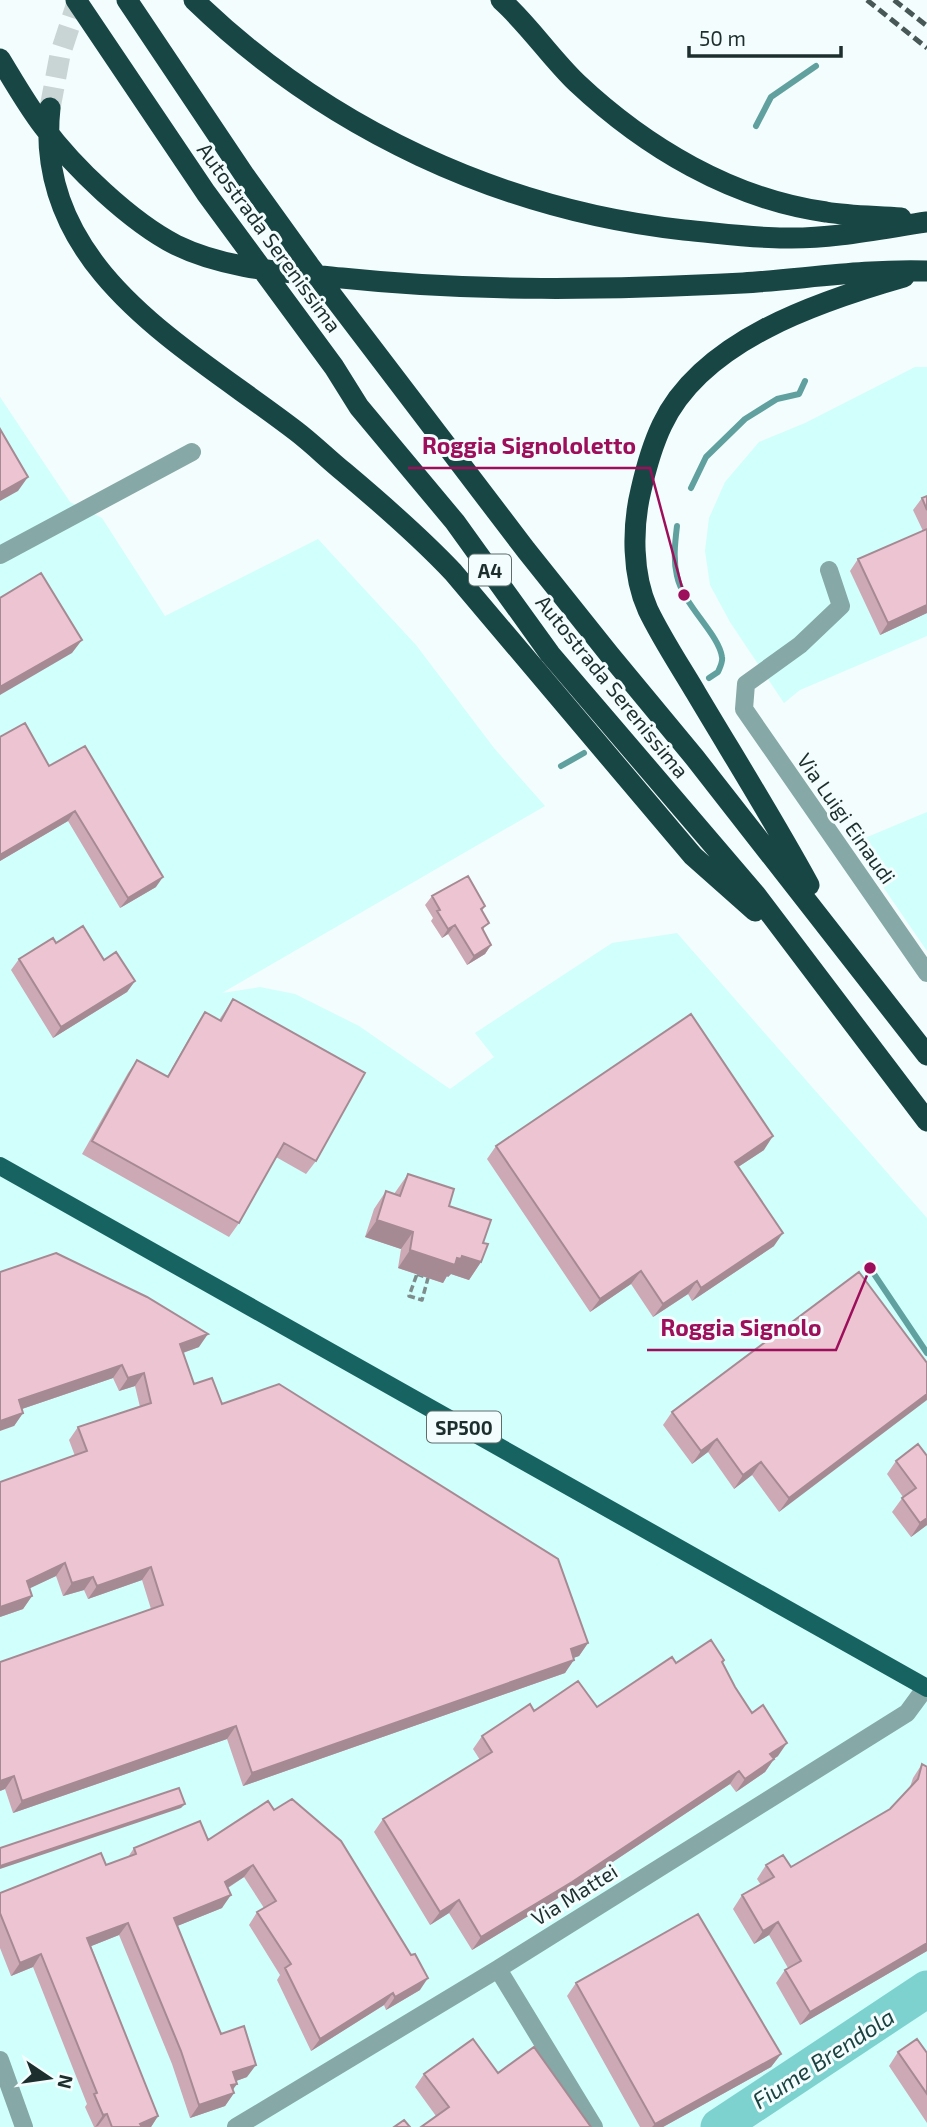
<svg xmlns="http://www.w3.org/2000/svg" width="927" height="2127" font-family="'Exo 2',sans-serif">
  <style>
    .built { fill: #d0fffc }
    .lines { fill: none; stroke-linecap: round; stroke-linejoin: round }
    .stream { stroke: #60a19f; stroke-width: 6 }
    .river { stroke: #7dd2cf; stroke-width: 37 }
    .highway-tunnel { stroke: #c9d4d4; stroke-width: 21; stroke-dasharray: 21 10; stroke-linecap: butt }
    .path { stroke: #7e8d8c; stroke-width: 3.5; stroke-dasharray: 7 3.5; stroke-linecap: butt }
    .minor { stroke: #86a8a6; stroke-width: 18 }
    .major { stroke: #176361; stroke-width: 18 }
    .highway { stroke: #184645; stroke-width: 21 }
    .rail { stroke: #475857; stroke-width: 5; stroke-dasharray: 10 5; stroke-linecap: butt }
    .wall { fill: #cca9b5 }
    .shaded-wall { fill: #a68a93 }
    .building { fill: #edc5d2; stroke: #a68a93; stroke-width: 2 }
    .labels { text-anchor: middle; dominant-baseline: central; stroke-width: 6; stroke-linejoin: round; paint-order: stroke }
    .shield { fill: #f4fdfd; stroke: #5d6d6c; stroke-width: 2 }
    .shield-label { font-size: 19px; font-weight: bold; fill: #1c2f2e }
    .street-label { font-size: 21px; fill: #1c2f2e; stroke: #f4fdfd }
    .water-label { font-size: 23px; font-style: italic; fill: #1a4241; stroke: #f4fdfd }
    .leader { fill: none; stroke: #9d0f5b; stroke-width: 2.5 }
    .callout-dot { fill: #9d0f5b; stroke: #f4fdfd; stroke-width: 2.5 }
    .callout-label { font-size: 23px; text-anchor: middle; font-weight: bold; fill: #9d0f5b; stroke: #f4fdfd; stroke-width: 6; stroke-linejoin: round; paint-order: stroke }
  </style>
  <rect width="100%" height="100%" fill="#f4fdfd"/>
  <path class="built" d="M915,367H927V636L800,690L784,703L730,622L710,585L705,551L709,518L725,482L759,442L805,423Z
    M0,397L70,502L102,518L165,616L318,539L416,645L494,748L545,806L222,993L260,987L295,994L359,1026L450,1089L494,1057L475,1033L612,943L677,933L927,1218V2127H0Z
    M927,812V951L853,843Z"/>
  <g class="lines">
    <path class="stream" d="M756,126L771,97L816,66
      M691,488L706,457L745,419L777,399L799,394L805,381
      M677,526C675,543 673,559 677,576C683,605 719,634 722,657C723,662 720,667 718,672L709,678
      M561,766L584,753
      M870,1268L927,1353"/>
    <path class="river" d="M719,2127L927,1989"/>
    <path class="highway-tunnel" d="M50,108L60,55L78,0"/>
    <path class="path" d="M417,1274L428,1278L422,1300L409,1296Z"/>
    <path class="minor" d="M0,555L192,452
      M829,570L841,606L800,645L746,684L744,709L927,973
      M498,1969L594,2127
      M0,2060L24,2127
      M236,2127L498,1969L907,1713L926,1687"/>
    <path class="major" d="M0,1166L927,1688"/>
    <path class="highway" d="M76,0L206,193L334,367L359,407L455,522L550,654L756,895L927,1121
      M127,0L245,176L309,265L526,550L609,654L695,758L927,1055
      M194,0C327,129 501,210 684,230C718,233 751,238 785,238C833,239 880,229 927,222
      M501,0C529,25 550,57 577,83C645,147 732,199 826,212C850,216 876,216 901,218
      M0,59C14,82 27,105 43,126C73,167 131,222 176,245C227,270 287,272 342,278C474,292 609,290 743,283C804,279 865,269 927,271
      M50,108C33,270 187,347 296,431C313,444 328,459 344,472C382,504 419,536 453,572L693,856L755,911
      M809,885C773,819 734,757 696,693C680,666 662,639 648,610C632,575 632,527 641,490C646,468 652,446 662,425C702,340 820,301 904,277"/>
    <path class="rail" d="M867,0L927,48
      M894,0L927,26"/>
  </g>
  <path class="wall" d="M927,496V613L880,635L850,571L858,559L923,531L913,510L922,498Z
    M0,737L49,766L156,887L120,908L68,821L0,861Z
    M432,896L485,906L482,911L484,931L491,945L485,954L467,965L448,934L442,938L431,921L433,918L425,905Z
    M56,943L104,960L135,981L127,992L53,1038L11,970L19,959Z
    M233,999L316,1161L306,1174L276,1157L239,1223L229,1237L82,1154L128,1073L137,1060L167,1077L196,1026L205,1012L219,1020Z
    M496,1146L764,1150L738,1167L774,1246L692,1301L688,1294L653,1317L631,1284L590,1312L487,1159Z
    M408,1174L449,1206L483,1243L481,1262L469,1280L451,1274L448,1277L447,1276L443,1283L398,1268L401,1249L365,1237L374,1209L386,1191L394,1194Z
    M0,1272L199,1347L183,1353L194,1384L222,1404L588,1643L579,1656L573,1658L565,1673L243,1786L227,1739L13,1813L5,1789L0,1791L151,1609L142,1580L88,1599L84,1590L63,1596L56,1576L29,1588L32,1596L23,1609L0,1617L75,1456L69,1440L78,1427L140,1407L135,1386L119,1391L113,1378L22,1409L23,1413L14,1426Z
    M927,1363L779,1512L752,1475L734,1489L708,1452L692,1464L663,1425L672,1412Z
    M927,1456V1525L911,1537L892,1512L903,1497L887,1474L896,1461Z
    M724,1660L723,1663L735,1687L778,1756L774,1759L765,1772L736,1792L730,1784L563,1895L472,1950L449,1913L430,1925L374,1832L383,1819L480,1760L473,1749L482,1736L534,1711L597,1707L676,1663Z
    M922,1764L927,1951L800,2025L776,1983L785,1970L788,1968L769,1935L754,1944L733,1909L742,1895L761,1885L757,1879L766,1865L791,1867L890,1809L910,1787L913,1778Z
    M268,1801L420,1990L386,2010L384,2005L311,2051L277,1980L280,1975L249,1925L257,1912L264,1908L244,1877L228,1888L222,1908L177,1926L221,2034L247,2077L236,2081L233,2090L234,2093L225,2106L190,2118L172,2064L119,1935L91,1946L158,2116L151,2127H94L85,2107L87,2104L33,1967L11,1976L0,1948V1893L106,1865L128,1857L134,1848L208,1840Z
    M576,1983L781,2054L771,2067L663,2127H640L567,1996Z
    M898,2052L927,2053V2123L889,2066Z
    M498,2073L436,2116L415,2087L424,2074Z"/>
  <path class="shaded-wall" d="M28,477L18,491L0,501V493Z
    M927,605V613L880,635L888,623Z
    M82,640L72,653L0,695V687Z
    M75,811L68,821L0,861V855Z
    M163,877L156,887L120,908L128,898Z
    M455,925L448,934L442,938L448,929Z
    M491,945L485,954L467,965L474,956Z
    M135,981L127,992L53,1038L61,1027Z
    M773,1136L764,1150L726,1175L735,1162Z
    M377,1220L413,1232L401,1249L365,1237Z
    M783,1233L774,1246L692,1301L701,1288Z
    M410,1250L457,1258L462,1256L481,1262L469,1280L451,1274L448,1277L447,1276L443,1283L398,1268Z
    M641,1271L631,1284L590,1312L600,1299Z
    M697,1281L688,1294L653,1317L663,1304Z
    M208,1334L199,1347L171,1357L180,1344Z
    M122,1365L113,1378L10,1413L19,1400Z
    M144,1373L135,1386L119,1391L128,1378Z
    M927,1394V1400L779,1512L789,1498Z
    M23,1413L14,1426L0,1431V1421Z
    M717,1439L708,1452L692,1464L701,1451Z
    M761,1462L752,1475L734,1489L743,1475Z
    M927,1518V1525L911,1537L920,1523Z
    M65,1563L56,1576L18,1594L27,1581Z
    M151,1567L142,1580L88,1599L97,1586Z
    M93,1577L84,1590L63,1596L72,1583Z
    M32,1596L23,1609L0,1617V1607Z
    M588,1643L579,1656L562,1662L571,1649Z
    M574,1660L565,1673L243,1786L252,1773Z
    M236,1726L227,1739L13,1813L22,1801Z
    M787,1743L778,1756L761,1767L770,1754Z
    M774,1759L765,1772L736,1792L745,1779Z
    M739,1771L730,1784L563,1895L472,1950L481,1937Z
    M14,1776L5,1789L0,1791V1781Z
    M185,1804L181,1808L0,1869V1866Z
    M253,1865L244,1877L216,1895L225,1882Z
    M231,1895L222,1908L165,1931L174,1918Z
    M459,1900L449,1913L430,1925L440,1912Z
    M778,1922L769,1935L754,1944L763,1931Z
    M128,1923L119,1935L79,1951L87,1938Z
    M927,1943V1951L800,2025L810,2012Z
    M41,1954L33,1967L11,1976L20,1963Z
    M428,1978L420,1990L386,2010L395,1997Z
    M393,1993L384,2005L311,2051L320,2039Z
    M781,2054L771,2067L663,2127H652L655,2124Z
    M256,2065L247,2077L225,2085L233,2072Z
    M237,2084L229,2095L234,2093L225,2106L190,2118L199,2105L231,2085Z
    M107,2114L98,2126L95,2127L103,2115Z
    M158,2116L151,2127H138L140,2124Z"/>
  <path class="building" d="M0,429L28,477L0,493Z
    M927,496V510L922,498Z
    M927,529V605L888,623L858,559Z
    M41,573L82,640L0,687V598Z
    M25,723L49,766L85,746L163,877L128,898L75,811L0,855V737Z
    M468,876L485,906L481,909L489,923L482,928L491,945L474,956L455,925L448,929L437,911L440,910L432,896Z
    M83,926L104,960L116,952L135,981L61,1027L19,959L53,938L56,943Z
    M233,999L365,1073L316,1161L284,1143L239,1223L92,1141L137,1060L168,1077L205,1012L221,1021Z
    M691,1014L773,1136L735,1162L783,1233L701,1288L697,1281L663,1304L641,1271L600,1299L496,1146Z
    M408,1174L454,1189L449,1206L491,1220L483,1243L488,1244L481,1262L462,1256L461,1259L457,1258L455,1265L410,1250L413,1232L377,1220L386,1191L400,1196Z
    M56,1253L147,1297L208,1334L180,1344L194,1384L212,1378L222,1404L279,1384L558,1559L588,1643L571,1649L574,1660L252,1773L236,1726L22,1801L14,1776L0,1781V1662L163,1605L151,1567L97,1586L93,1577L72,1583L65,1563L27,1581L32,1596L0,1607V1482L87,1451L78,1427L151,1403L144,1373L128,1378L122,1365L19,1400L23,1413L0,1421V1272Z
    M859,1272L927,1363V1394L789,1498L761,1462L743,1475L717,1439L701,1451L672,1412Z
    M918,1444L927,1456V1518L920,1523L902,1498L916,1488L896,1461Z
    M711,1640L724,1660L722,1662L735,1687L752,1713L763,1705L787,1743L770,1754L774,1759L745,1779L739,1771L572,1882L481,1937L459,1900L440,1912L383,1819L492,1752L482,1736L530,1704L534,1711L578,1681L597,1707L672,1657L676,1663Z
    M922,1764L927,1767V1943L810,2012L785,1970L801,1961L778,1922L763,1931L742,1895L774,1877L766,1865L783,1855L791,1867L890,1809L918,1779Z
    M179,1788L185,1804L0,1866V1848Z
    M292,1799L341,1841L411,1955L415,1954L428,1978L395,1997L393,1993L320,2039L285,1968L291,1964L257,1912L276,1901L253,1865L225,1882L231,1895L174,1918L221,2034L244,2026L256,2065L233,2072L237,2084L231,2085L234,2093L199,2105L181,2051L128,1923L87,1938L158,2116L140,2124L142,2127H112L107,2114L103,2115L94,2094L97,2093L41,1954L20,1963L0,1913V1893L101,1853L106,1865L136,1854L134,1848L200,1821L208,1840L268,1801L274,1810Z
    M698,1914L781,2054L655,2124L576,1983Z
    M473,2039L498,2073L534,2047L591,2127H421L449,2107L424,2074Z
    M917,2039L927,2053V2094L898,2052Z
    M404,2120L410,2127H394Z"/>
  <g class="labels">
    <g class="shield">
      <rect x="469" y="554.5" width="42" height="31" rx="5"/>
      <rect x="427" y="1411.5" width="74" height="31" rx="5"/>
    </g>
    <g class="shield-label">
      <text x="490" y="570">A4</text>
      <text x="464" y="1427">SP500</text>
    </g>
    <g class="street-label">
      <text transform="translate(270 237) rotate(54)">Autostrada Serenissima</text>
      <text transform="translate(613 686) rotate(51)">Autostrada Serenissima</text>
      <text transform="translate(847 818) rotate(55)">Via Luigi Einaudi</text>
      <text transform="translate(574 1894) rotate(-32)">Via Mattei</text>
    </g>
    <g class="water-label">
      <text transform="translate(823 2058) rotate(-33)">Fiume Brendola</text>
    </g>
  </g>
  <path class="leader" d="M684 595L650 468H408M870 1268L836 1350H647"/>
  <g class="callout-dot">
    <circle cx="684" cy="595" r="7"/>
    <circle cx="870" cy="1268" r="7"/>
  </g>
  <g class="callout-label">
    <text x="529" y="454">Roggia Signololetto</text>
    <text x="741" y="1336">Roggia Signolo</text>
  </g>
  <g transform="translate(49 2078) rotate(103)" stroke="#f4fdfd" stroke-width="5" paint-order="stroke">
  <path d="M0-5L12 26L0 18L-12 26Z" fill="#1c2f2e"/>
  <text y="-10" font-size="19" font-weight="bold" text-anchor="middle" fill="#1c2f2e">N</text>
  </g>
  <path d="M689 46v10h152v-10" fill="none" stroke="#1c2f2e" stroke-width="3.5"/>
  <text x="699" y="46" font-size="21" fill="#1c2f2e" stroke="#f4fdfd" stroke-width="5" paint-order="stroke">50 m</text>
</svg>
